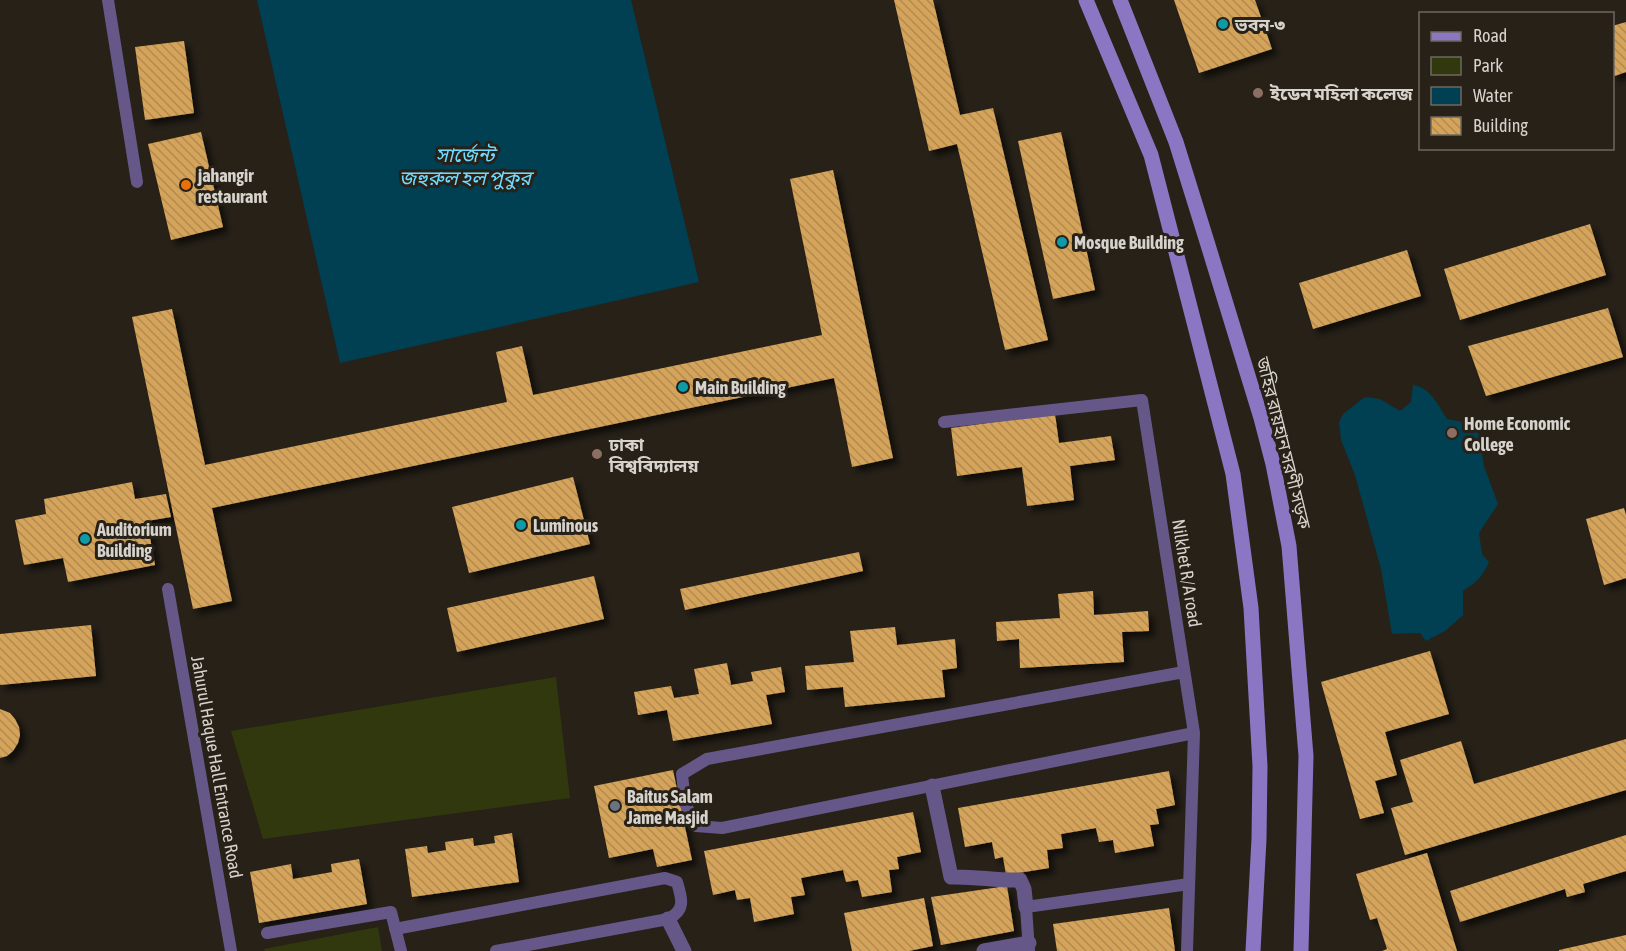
<svg xmlns="http://www.w3.org/2000/svg" width="1626" height="951" font-family="'Asap Condensed','Noto Sans Bengali',sans-serif">
  <style>
    .green { fill: #31380d }
    .water { fill: #004052 }
    .building { fill: url(#building-back-hatch); filter: url(#shadow) }
    .lines { fill: none; stroke-linecap: round; stroke-linejoin: round }
    .lane { stroke: #655888; stroke-width: 12 }
    .street { stroke: #655888; stroke-width: 15 }
    .secondary { stroke: #8b76c3; stroke-width: 15 }
    .culture-dot { fill: #0f9aa8; stroke: #272118; stroke-width: 2 }
    .education-dot { fill: #8d6e63; stroke: #272118; stroke-width: 2 }
    .food-dot { fill: #e8710a; stroke: #272118; stroke-width: 2 }
    .worship-dot { fill: #6b7280; stroke: #272118; stroke-width: 2 }
    .labels { text-anchor: middle; dominant-baseline: central; stroke-width: 6; stroke-linejoin: round; paint-order: stroke }
    .poi-label { font-size: 18px; font-weight: bold; fill: #d6d2cc; stroke: #272118; text-anchor: start }
    .street-label { font-size: 18px; fill: #d6d2cc; stroke: #272118 }
    .water-label { font-size: 20px; font-style: italic; fill: #70dbff; stroke: #272118 }
  </style>
  <defs>
    <pattern id="building-back-hatch" width="6" height="6" patternUnits="userSpaceOnUse" patternTransform="scale(1.5)"><rect width="6" height="6" fill="#d5a45a"/><path d="M-1 5l2 2M0 0l6 6M5-1l2 2" fill="none" stroke="#b08b53"/></pattern>
    <filter id="shadow"><feDropShadow dx="5.5" dy="5.5" stdDeviation="3" flood-color="#0009"/></filter>
  </defs>
  <rect width="100%" height="100%" fill="#272118"/>
  <path class="green" d="M556,677L570,798L263,839L231,731Z
    M378,927L382,951H265L264,949Z"/>
  <path class="water" d="M257,0H631L699,282L340,363Z
    M1413,385C1430,387 1438,405 1447,419L1462,422L1478,431L1484,466L1498,504L1479,533L1482,554L1489,562C1482,577 1477,582 1463,591V615L1445,631L1426,641L1420,633L1392,634L1381,569L1355,475L1341,440L1339,422L1343,414L1365,397L1380,399L1400,411L1411,402Z"/>
  <path class="building" d="M894,0H933L960,115L993,108L1048,340L1005,350L957,144L929,151Z
    M1174,0H1255L1272,49L1199,73Z
    M1626,22V72L1612,77V26Z
    M184,41L194,113L145,120L135,47Z
    M201,132L223,227L171,240L148,144Z
    M1061,132L1095,290L1053,299L1018,141Z
    M833,170L893,458L852,467L834,378L212,508L232,601L193,609L132,317L172,309L205,465L507,402L496,352L522,346L533,395L822,335L790,179Z
    M1590,224L1606,275L1460,320L1444,269Z
    M1407,250L1421,296L1313,329L1299,283Z
    M1608,308L1623,357L1486,396L1468,346Z
    M1055,414L1059,443L1111,436L1115,460L1070,466L1074,500L1027,506L1022,467L957,476L951,428Z
    M573,477L590,544L469,573L452,507Z
    M132,482L135,499L166,494L171,517L147,521L155,565L68,582L63,558L24,565L15,520L46,514L44,499Z
    M1624,508L1626,515V578L1604,585L1586,519Z
    M859,552L863,571L685,610L680,589Z
    M594,576L604,619L457,652L447,608Z
    M1093,591L1094,615L1148,611L1149,631L1122,632L1124,662L1020,668L1019,639L997,641L996,622L1060,618L1058,594Z
    M91,625L96,676L0,685V634Z
    M895,627L897,645L955,639L957,668L942,670L945,697L845,707L843,687L807,690L805,666L854,662L850,631Z
    M1430,651L1449,714L1385,732L1397,775L1375,781L1384,813L1360,819L1321,682Z
    M727,663L731,685L753,681L751,672L781,667L785,692L766,695L772,724L673,741L667,710L638,715L634,692L671,686L674,698L699,694L694,669Z
    M0,709L10,713L15,719L19,727L20,735L18,743L13,751L7,756L0,758Z
    M1626,739V790L1405,855L1391,808L1413,802L1400,760L1461,741L1474,784Z
    M673,770L692,860L657,867L653,849L609,858L594,786Z
    M1169,771L1175,805L1156,809L1159,824L1150,825L1154,846L1115,853L1113,840L1099,842L1096,828L1061,834L1063,848L1047,850L1049,868L1006,875L1003,857L995,859L992,842L965,847L958,808Z
    M913,812L921,852L897,857L899,869L889,870L892,892L862,897L858,880L846,882L843,870L801,878L805,895L791,897L794,914L754,922L750,898L737,900L735,890L713,895L704,851Z
    M512,833L519,882L412,897L405,849L427,846L428,853L446,850L445,842L473,838L474,846L495,843L494,836Z
    M1626,835V871L1583,884L1585,892L1567,897L1565,889L1460,922L1450,891Z
    M1427,853L1457,951H1382L1387,949L1377,918L1370,920L1356,874Z
    M359,859L367,904L259,923L250,872L291,864L293,879L332,872L331,864Z
    M1007,886L1014,931L941,945L931,897Z
    M924,898L933,946L909,951H852L844,913Z
    M1169,908L1175,951H1057L1053,924Z
    M1626,935V951H1559V950Z"/>
  <g class="lines">
    <path class="lane" d="M108,0L137,182
      M944,422L1142,400L1194,733L1187,951
      M168,589L231,951
      M1184,672L707,759L682,774L685,803L696,826L722,828L1194,733
      M395,929L665,878L677,882C682,899 686,910 668,919L496,951
      M267,933L391,912L401,951
      M1029,951L1026,907L1189,884"/>
    <path class="street" d="M932,786L951,877C975,876 997,881 1020,880L1024,889L1026,907
      M668,919L684,951
      M984,951L1029,943"/>
    <path class="secondary" d="M1086,0L1151,155L1233,474L1251,608L1260,766L1259,839L1253,951
      M1120,0L1176,142L1208,245L1261,418L1273,464L1289,546L1306,756L1301,951"/>
  </g>
  <g class="culture-dot">
    <circle cx="1223" cy="24" r="6"/>
    <circle cx="1062" cy="242" r="6"/>
    <circle cx="683" cy="387" r="6"/>
    <circle cx="521" cy="525" r="6"/>
    <circle cx="85" cy="539" r="6"/>
  </g>
  <g class="education-dot">
    <circle cx="1258" cy="93" r="6"/>
    <circle cx="1452" cy="433" r="6"/>
    <circle cx="597" cy="454" r="6"/>
  </g>
  <circle class="food-dot" cx="186" cy="185" r="6"/>
  <circle class="worship-dot" cx="615" cy="806" r="6"/>
  <g class="labels">
    <g class="poi-label">
      <text x="1235" y="24">ভবন-৩</text>
      <text x="1270" y="93">ইডেন মহিলা কলেজ</text>
      <text x="198" y="175">jahangir<tspan x="198" dy="21">restaurant</tspan></text>
      <text x="1074" y="242">Mosque Building</text>
      <text x="695" y="387">Main Building</text>
      <text x="1464" y="423">Home Economic<tspan x="1464" dy="21">College</tspan></text>
      <text x="609" y="444">ঢাকা<tspan x="609" dy="21">বিশ্ববিদ্যালয়</tspan></text>
      <text x="533" y="525">Luminous</text>
      <text x="97" y="529">Auditorium<tspan x="97" dy="21">Building</tspan></text>
      <text x="627" y="796">Baitus Salam<tspan x="627" dy="21">Jame Masjid</tspan></text>
    </g>
    <g class="street-label">
      <text transform="translate(1284 443) rotate(76)">জহির রায়হান সরণী সড়ক</text>
      <text transform="translate(1187 573) rotate(81)">Nilkhet R/A road</text>
      <text transform="translate(217 767) rotate(80)">Jahurul Haque Hall Entrance Road</text>
    </g>
    <g class="water-label">
      <text x="465" y="154">সার্জেন্ট<tspan x="465" dy="23">জহুরুল হল পুকুর</tspan></text>
    </g>
  </g>
  <rect x="1419" y="12" width="195" height="138" fill="#272118" stroke="#6d6860" stroke-width="1.5"/>
  <rect x="1431" y="32" width="30" height="9" fill="#8b76c3" stroke="#6d6860" stroke-width="1.5"/>
  <text x="1473" y="42" font-size="18" fill="#d6d2cc">Road</text>
  <rect x="1431" y="57" width="30" height="18" fill="#31380d" stroke="#6d6860" stroke-width="1.5"/>
  <text x="1473" y="72" font-size="18" fill="#d6d2cc">Park</text>
  <rect x="1431" y="87" width="30" height="18" fill="#004052" stroke="#6d6860" stroke-width="1.5"/>
  <text x="1473" y="102" font-size="18" fill="#d6d2cc">Water</text>
  <rect x="1431" y="117" width="30" height="18" fill="url(#building-back-hatch)" stroke="#6d6860" stroke-width="1.5"/>
  <text x="1473" y="132" font-size="18" fill="#d6d2cc">Building</text>
</svg>
